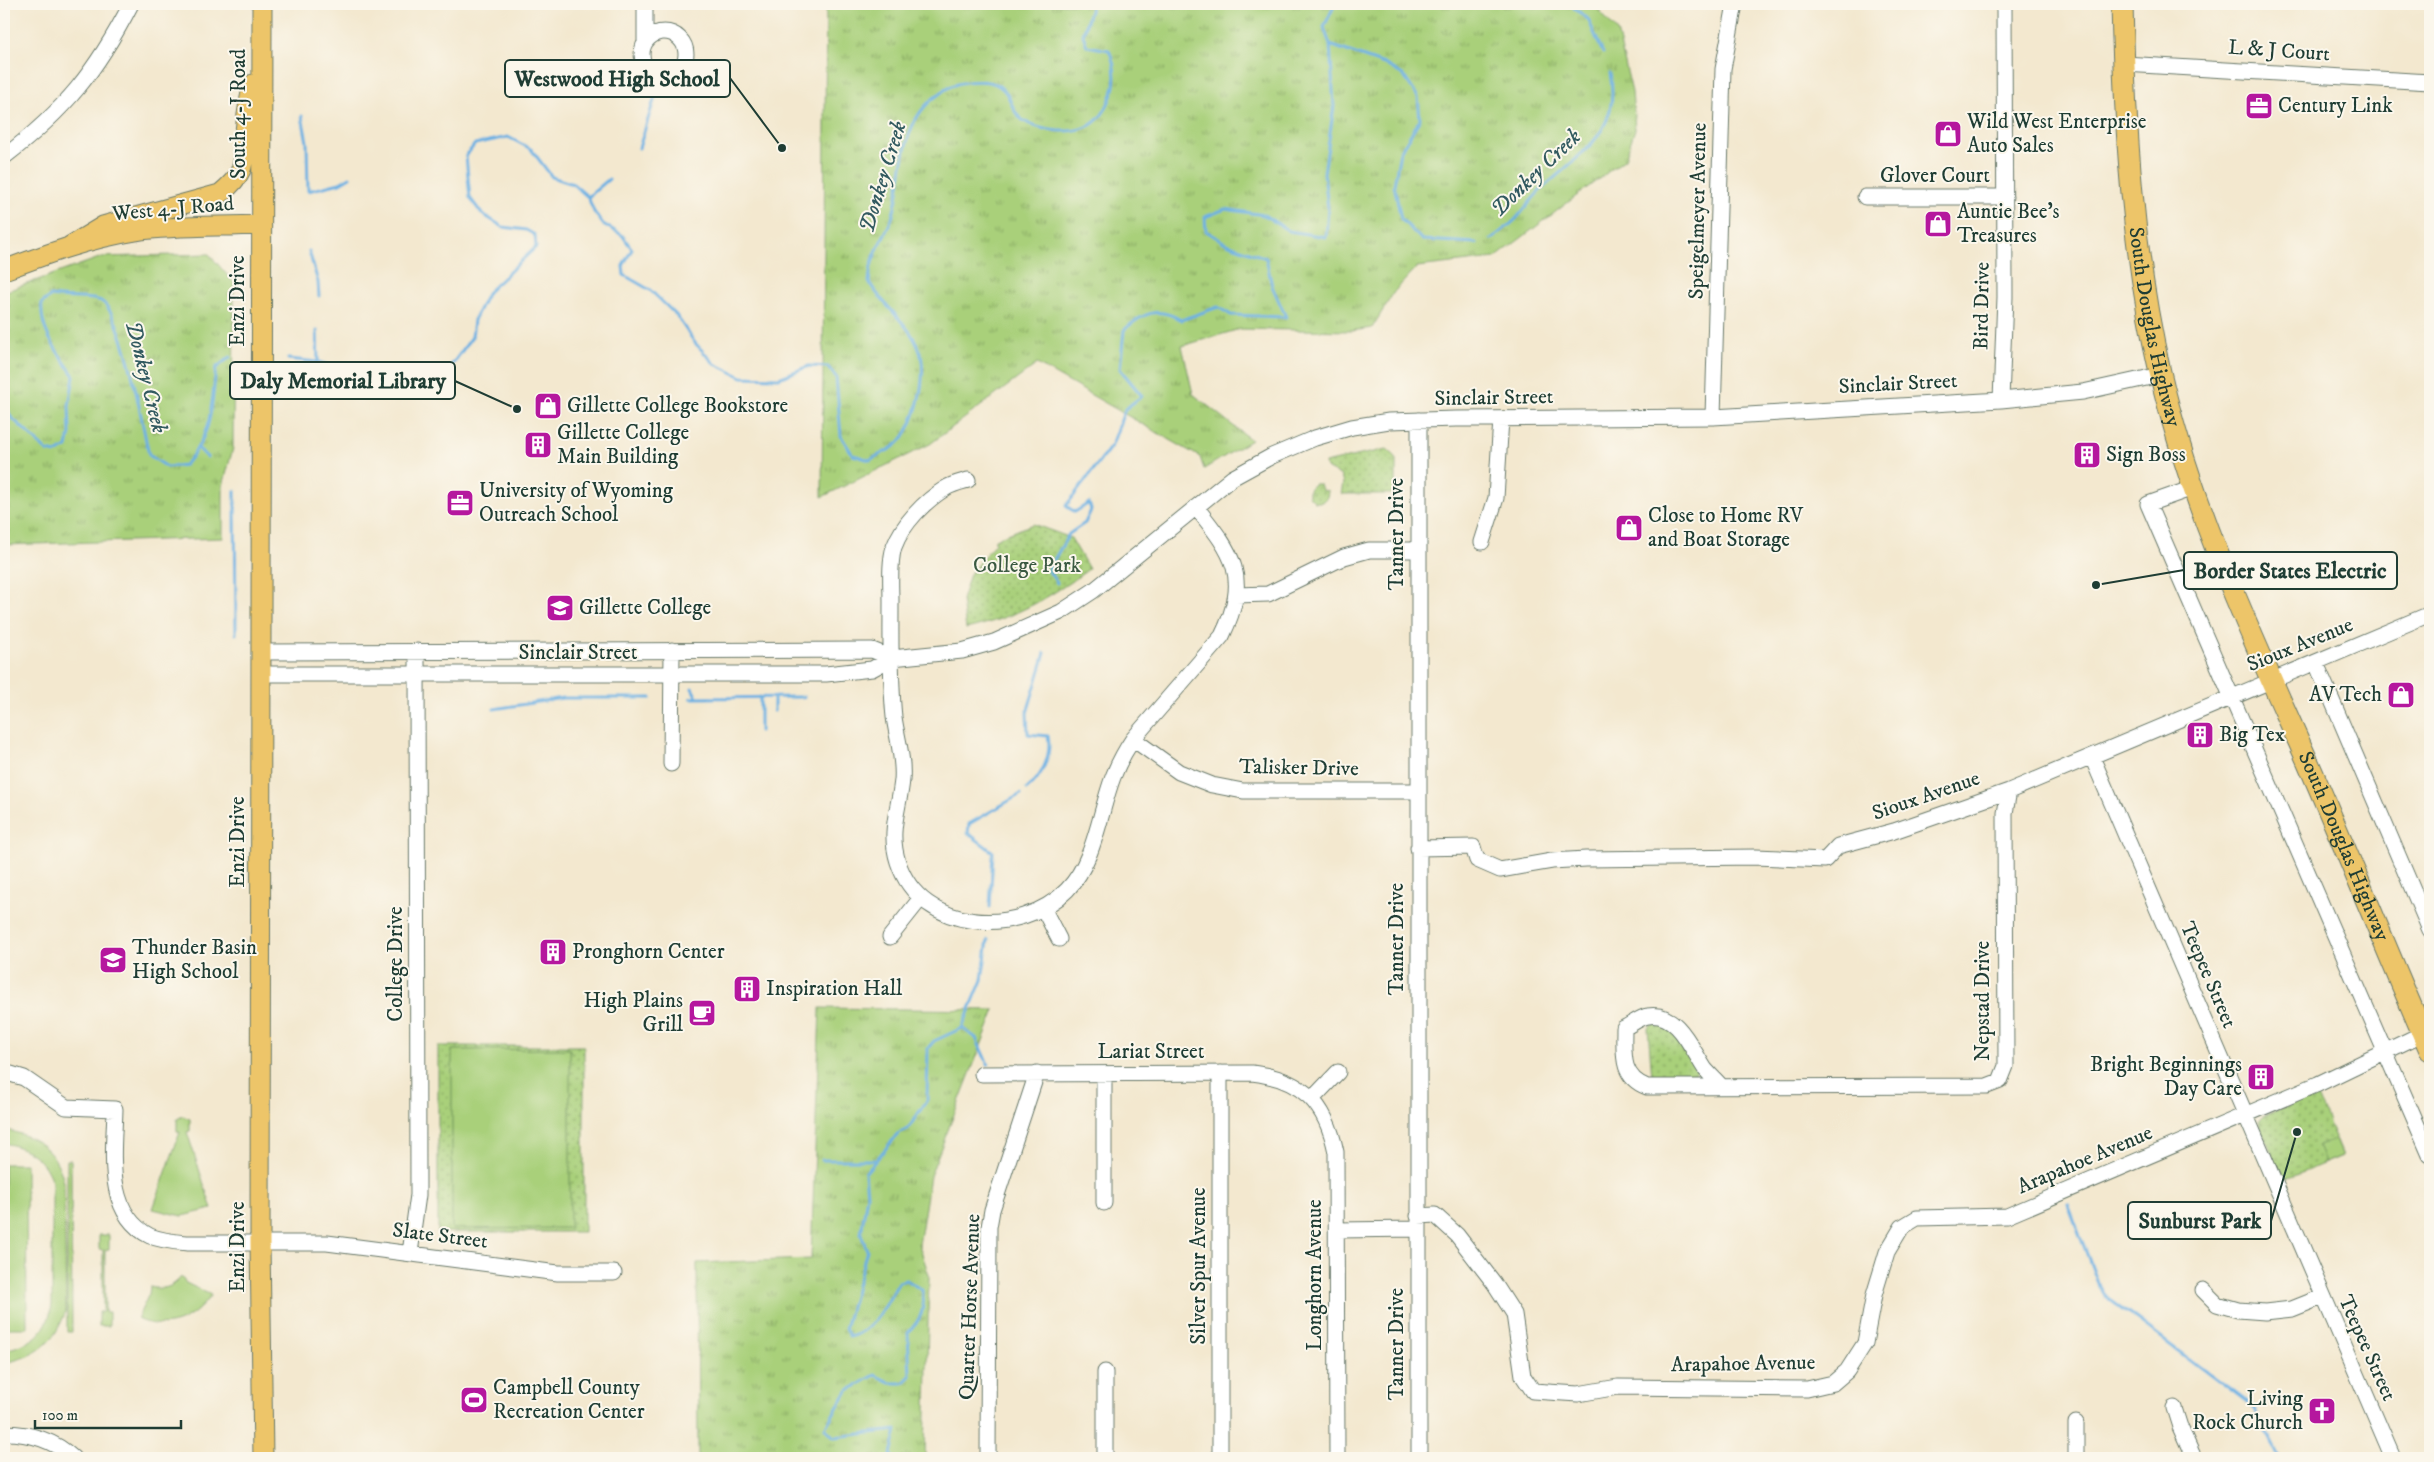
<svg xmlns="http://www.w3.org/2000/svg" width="2434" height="1462" font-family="'IM FELL DW Pica',serif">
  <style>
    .grass { fill: url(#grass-tufts); stroke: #648657 }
    .park { fill: url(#park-dots); stroke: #648657 }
    .pitch { fill: #a9d07a; stroke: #648657 }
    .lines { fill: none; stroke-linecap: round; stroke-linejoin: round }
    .stream { stroke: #6db1e3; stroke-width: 3 }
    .minor-casing { stroke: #69796a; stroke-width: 17 }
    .major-casing { stroke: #69796a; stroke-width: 21 }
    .highway-casing { stroke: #69796a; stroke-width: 23 }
    .minor { stroke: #fff; stroke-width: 15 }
    .major { stroke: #edc569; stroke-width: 19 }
    .highway { stroke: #edc569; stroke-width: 21 }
    .labels { text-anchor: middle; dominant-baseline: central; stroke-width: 4; stroke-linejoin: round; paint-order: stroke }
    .street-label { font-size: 21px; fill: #1f3d34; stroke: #fbf7ec }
    .poi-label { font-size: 21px; fill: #1f3d34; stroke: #fbf7ec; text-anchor: start }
    .park-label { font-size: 21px; fill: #3b5a42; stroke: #fbf7ec }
    .water-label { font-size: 22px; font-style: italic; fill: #325a60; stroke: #fbf7ec }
    .leader { fill: none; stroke: #1f3d34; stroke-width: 2 }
    .callout-dot { fill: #1f3d34; stroke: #fbf7ec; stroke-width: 2 }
    .callout { fill: #fbf7ec; stroke: #1f3d34; stroke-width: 2 }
    .callout-label { font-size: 22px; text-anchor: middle; font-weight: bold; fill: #1f3d34 }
  </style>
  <defs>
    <pattern id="grass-tufts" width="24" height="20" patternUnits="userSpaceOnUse" patternTransform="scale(1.25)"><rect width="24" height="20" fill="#a9d07a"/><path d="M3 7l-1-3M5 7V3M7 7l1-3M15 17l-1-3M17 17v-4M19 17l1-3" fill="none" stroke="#89aa65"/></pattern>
    <pattern id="park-dots" width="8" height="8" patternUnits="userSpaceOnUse" patternTransform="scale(1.25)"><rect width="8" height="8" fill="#a9d07a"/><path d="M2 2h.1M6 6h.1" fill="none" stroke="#89aa65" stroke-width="1.8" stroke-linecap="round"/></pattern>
  </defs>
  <rect width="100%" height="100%" fill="#fbf7ec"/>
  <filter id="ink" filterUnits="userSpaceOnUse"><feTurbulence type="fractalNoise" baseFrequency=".02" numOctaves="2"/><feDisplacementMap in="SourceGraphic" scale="10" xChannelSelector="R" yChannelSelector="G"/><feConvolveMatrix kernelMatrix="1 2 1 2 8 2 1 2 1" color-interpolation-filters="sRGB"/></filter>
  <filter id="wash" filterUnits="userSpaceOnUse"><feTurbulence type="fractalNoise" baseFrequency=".0096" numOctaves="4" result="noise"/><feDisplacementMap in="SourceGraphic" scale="20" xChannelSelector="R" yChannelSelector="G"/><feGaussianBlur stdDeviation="1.12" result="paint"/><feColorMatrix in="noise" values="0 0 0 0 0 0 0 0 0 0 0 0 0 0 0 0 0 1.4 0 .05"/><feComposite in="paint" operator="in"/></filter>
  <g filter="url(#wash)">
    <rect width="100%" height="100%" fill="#f3e8cf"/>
    <path class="grass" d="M826,4H1593L1617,31L1632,92L1635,129L1625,159L1495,258L1417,267L1394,292L1372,328L1352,331L1240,329L1182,346L1193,394L1251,440L1204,469L1200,457L1037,364L930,444L822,497Z
      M209,254L234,283L233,448L223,486V538L4,545V292L102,257Z
      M820,1008L995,1010L930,1176L919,1245L929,1275L925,1458H698L697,1263L811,1259Z"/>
    <path class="park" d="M1387,449L1396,457V494H1341L1343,483L1340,475L1326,468L1325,463Z
      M1314,484H1320L1322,490L1328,491L1327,498L1323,502H1315L1309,496V489Z
      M1033,524L1071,538L1089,569C1047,599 1017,617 966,629L962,600L970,574L995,543V539Z
      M1653,1024C1678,1029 1685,1048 1698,1068L1692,1078L1678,1081L1652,1078L1648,1028Z
      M438,1046H584V1232H438Z
      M2316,1094L2342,1156L2282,1181L2259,1121L2262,1117Z"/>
    <path class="pitch" d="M570,1049V1228L452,1229V1050Z
      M183,1116L190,1119V1131L187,1132L212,1209L182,1216L153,1209L180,1132L177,1131V1119Z
      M4,1129C37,1138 55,1147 64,1182L66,1310C55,1343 38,1356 4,1363V1350C32,1344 47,1334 52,1305V1182C44,1158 28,1148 4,1143Z
      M2335,1140L2342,1156L2325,1163L2318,1146Z
      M67,1160H71L72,1332H67Z
      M4,1164H26L27,1328H4Z
      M99,1235H109V1249L105,1250V1312H109V1326H99V1312H103V1250L99,1249Z
      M181,1277L186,1283L211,1295C191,1322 168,1332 137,1319L149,1294L150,1287C163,1290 172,1288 181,1277Z"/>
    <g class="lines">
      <path class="stream" d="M1335,4L1324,27L1330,45L1384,64L1403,75L1418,97L1420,119L1400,152L1394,185L1401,219L1422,240L1476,243
        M1574,8L1588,19L1603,53
        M302,116L307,142L308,191L340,183L350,177
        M639,148L655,97
        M588,197L609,179
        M1491,239C1499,233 1508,227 1515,220C1525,209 1533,197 1543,188C1581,152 1622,132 1610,73
        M309,251L318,282L319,296
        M317,331L318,362
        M288,359L318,362L374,379L389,378L420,385L436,382L454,362L472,337L474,320L488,292L536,247L535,235L526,230L503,227L482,214L470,198L466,156L475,144L508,137L531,149L552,177L573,184L588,197L594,212L603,224L622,235L632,249L623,266L624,275L650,290L676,315L695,343L715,364L742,377L779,378L809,366L828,367L836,377L841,436L853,455L870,460C878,455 888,451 896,445C916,429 929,372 919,349C909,323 883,306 869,282C870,275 870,267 873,260C878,244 888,231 893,215C905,174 898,122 938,95C943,91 949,86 954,85C965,81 989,79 999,86C1011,94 1010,107 1019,117C1036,133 1080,137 1097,120C1105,113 1108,104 1112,94C1117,79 1115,64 1109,50L1087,46L1083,35L1092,4
        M4,403L11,417L47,451L56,453L67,447L70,433L69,406L74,376C60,354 39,332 42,303L51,296C64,299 92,296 101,301C125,315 142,425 149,455L167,467L185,465C213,432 211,409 216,368L230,357
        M199,449L207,457
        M235,491L236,634
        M1057,583L1048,570L1069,534L1085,523L1091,510L1089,503L1075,512L1066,506L1112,445L1125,409L1142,396L1120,369L1124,330C1143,313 1157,306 1181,320L1218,307L1231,315L1286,317L1272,286L1266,258L1227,244L1206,231L1205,217L1225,209L1264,215L1289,231L1326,237L1328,208L1324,173L1334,106L1330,45
        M692,688L697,698
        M760,697V731
        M774,697V711
        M691,698L804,697
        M494,709L563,698H651
        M1027,789C1042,777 1052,755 1048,736L1028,734L1027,713L1045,653
        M990,907L993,852L968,833L969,824L1021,794
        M962,1028L976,1038L988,1065
        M822,1160H874
        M2068,1204L2099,1286L2105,1296L2254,1408L2279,1458
        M893,1458L891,1454L897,1430L834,1437L825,1428L847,1391L875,1375L891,1383H903L910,1376L908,1333C921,1319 926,1309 922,1290L906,1280L899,1282C886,1303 876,1330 850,1337L845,1329L867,1250L861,1234L867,1195L865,1173L899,1133L908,1129L927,1100L928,1048L934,1041L962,1028L982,980L988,940"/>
    </g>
  </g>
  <g filter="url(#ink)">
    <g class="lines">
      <defs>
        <path id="minor" d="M645,4V43
          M642 54a22 22 0 1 1 44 0a22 22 0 1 1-44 0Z
          M2124,64L2430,82
          M4,157C65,110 96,72 131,4
          M1865,197H2005
          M2001,400L2005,297L2004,4
          M1713,417L1723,69L1735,4
          M1419,420V1458
          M968,480C961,482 952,484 946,488C925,501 903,523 894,547C889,563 891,585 891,602C891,640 890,679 894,717C897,738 904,759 902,780C899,810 888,831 898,862C921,933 1020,938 1067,890C1095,861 1099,814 1113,777C1118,764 1125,751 1133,739L1222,636C1251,576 1233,554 1196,507
          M2193,488L2148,504L2430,1155
          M1482,542L1496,498L1501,419
          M1236,595L1268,594L1344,557L1369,550H1418
          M261,652L872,650L892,658L962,651L994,642L1061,612L1093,591L1232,478L1272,456L1315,438L1352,427L1389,421L1456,419L1713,417L2001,400L2083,392L2160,375
          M2316,663L2430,930
          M261,674H826L872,669L892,658
          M1133,739L1179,772L1212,785L1243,791H1418
          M2092,757L2393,1458
          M671,764L672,650
          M1418,848L1473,847L1477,860L1500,870L1552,861L1586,859L1756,857L1825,860L1838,846L1894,831L2009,791L2430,614
          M1043,908L1059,939
          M890,937L921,898
          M4,1072L24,1078L66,1107L115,1109C114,1151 104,1213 150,1236C162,1241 176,1242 188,1243H327L558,1273H614
          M982,1074L1252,1073C1302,1079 1326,1103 1336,1152L1337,1458
          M1721,1086C1716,1080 1710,1075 1705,1069C1692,1050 1678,1011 1648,1016C1640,1017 1631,1025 1624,1028C1624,1053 1620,1077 1647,1087L1987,1086L2000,1081L2006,1066L2005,813L2009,791
          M1313,1098L1338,1072
          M1104,1203V1074
          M1418,1216L1435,1215L1457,1235L1494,1283L1514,1314L1523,1376L1533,1391L1578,1394L1618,1387L1807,1389L1833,1383L1847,1371L1865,1343L1874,1295L1887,1252L1902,1227L1917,1218L2007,1216L2318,1084L2430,1030
          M1337,1230L1418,1229
          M410,1253L418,1195L417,651
          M2203,1290L2217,1304L2238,1310L2265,1312L2292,1309L2322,1297
          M1105,1372V1458
          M2174,1408L2180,1427L2194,1458
          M2076,1423V1458
          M4,1433C30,1433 54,1440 73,1458
          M988,1458L989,1227L992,1210L1037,1073
          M1220,1458V1073"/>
        <path id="major" d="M262,4L260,1242L263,1458
          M70,246L103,226L220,194C252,168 241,159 246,123C247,110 250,97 253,84
          M4,270C47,254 90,238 135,231C177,225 219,227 260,225"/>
        <g id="highway">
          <path id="s1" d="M2122,4C2125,128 2132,251 2160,372C2191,507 2251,634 2307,760C2349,856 2388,954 2430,1050"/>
        </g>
      </defs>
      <use href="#minor" class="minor-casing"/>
      <use href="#major" class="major-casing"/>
      <use href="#highway" class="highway-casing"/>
      <use href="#minor" class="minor"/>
      <use href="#major" class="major"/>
      <use href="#highway" class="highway"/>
    </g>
  </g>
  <defs>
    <symbol id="office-square" viewBox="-11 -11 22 22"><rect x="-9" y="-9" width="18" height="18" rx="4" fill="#b5179e" stroke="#fbf7ec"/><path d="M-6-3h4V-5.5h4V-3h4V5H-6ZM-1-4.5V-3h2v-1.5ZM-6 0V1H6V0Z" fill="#fff"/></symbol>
    <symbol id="shop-square" viewBox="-11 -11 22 22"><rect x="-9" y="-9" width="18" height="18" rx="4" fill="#b5179e" stroke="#fbf7ec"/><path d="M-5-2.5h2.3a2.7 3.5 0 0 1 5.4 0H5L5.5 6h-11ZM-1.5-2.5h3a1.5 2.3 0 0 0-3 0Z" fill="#fff"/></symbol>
    <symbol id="building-square" viewBox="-11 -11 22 22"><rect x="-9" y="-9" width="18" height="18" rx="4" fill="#b5179e" stroke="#fbf7ec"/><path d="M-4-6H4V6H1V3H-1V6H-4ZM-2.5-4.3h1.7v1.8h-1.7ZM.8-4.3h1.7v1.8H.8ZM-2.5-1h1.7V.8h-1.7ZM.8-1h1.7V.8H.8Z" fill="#fff"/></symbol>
    <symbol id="university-square" viewBox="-11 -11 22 22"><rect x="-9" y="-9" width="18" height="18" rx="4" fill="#b5179e" stroke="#fbf7ec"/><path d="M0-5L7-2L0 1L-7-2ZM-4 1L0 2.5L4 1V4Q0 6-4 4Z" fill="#fff"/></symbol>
    <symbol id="school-square" viewBox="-11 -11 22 22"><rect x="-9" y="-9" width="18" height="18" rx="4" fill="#b5179e" stroke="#fbf7ec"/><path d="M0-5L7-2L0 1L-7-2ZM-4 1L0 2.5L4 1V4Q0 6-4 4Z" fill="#fff"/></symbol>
    <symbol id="cafe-square" viewBox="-11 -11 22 22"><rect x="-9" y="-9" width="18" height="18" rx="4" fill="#b5179e" stroke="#fbf7ec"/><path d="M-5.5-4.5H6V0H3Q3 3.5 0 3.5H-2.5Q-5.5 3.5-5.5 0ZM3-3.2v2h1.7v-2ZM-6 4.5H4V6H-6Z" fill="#fff"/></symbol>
    <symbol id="stadium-square" viewBox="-11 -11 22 22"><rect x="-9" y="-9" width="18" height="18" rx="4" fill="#b5179e" stroke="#fbf7ec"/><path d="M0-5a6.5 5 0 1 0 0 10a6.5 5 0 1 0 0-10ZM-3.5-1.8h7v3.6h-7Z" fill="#fff"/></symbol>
    <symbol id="church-square" viewBox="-11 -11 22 22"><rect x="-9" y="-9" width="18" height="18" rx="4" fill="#b5179e" stroke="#fbf7ec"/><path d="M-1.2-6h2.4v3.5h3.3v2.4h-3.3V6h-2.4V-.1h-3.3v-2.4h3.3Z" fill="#fff"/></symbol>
  </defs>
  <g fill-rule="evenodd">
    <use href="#office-square" x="2243" y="90" width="32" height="32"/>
    <use href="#shop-square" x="1932" y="118" width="32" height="32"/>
    <use href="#shop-square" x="1922" y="208" width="32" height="32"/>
    <use href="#shop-square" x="532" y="390" width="32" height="32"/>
    <use href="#building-square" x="522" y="429" width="32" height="32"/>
    <use href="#building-square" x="2071" y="439" width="32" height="32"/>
    <use href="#office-square" x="444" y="487" width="32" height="32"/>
    <use href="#shop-square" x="1613" y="512" width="32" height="32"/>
    <use href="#university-square" x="544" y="592" width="32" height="32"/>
    <use href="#shop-square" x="2385" y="679" width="32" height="32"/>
    <use href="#building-square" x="2184" y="719" width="32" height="32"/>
    <use href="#building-square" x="537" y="936" width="32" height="32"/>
    <use href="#school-square" x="97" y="944" width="32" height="32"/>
    <use href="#building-square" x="731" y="973" width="32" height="32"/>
    <use href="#cafe-square" x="686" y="997" width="32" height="32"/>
    <use href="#building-square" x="2245" y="1061" width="32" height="32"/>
    <use href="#stadium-square" x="458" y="1384" width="32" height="32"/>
    <use href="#church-square" x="2306" y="1395" width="32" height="32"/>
  </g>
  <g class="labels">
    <g class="street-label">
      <text transform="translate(2279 51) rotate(4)">L &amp; J Court</text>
      <text transform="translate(239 114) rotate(-90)">South 4-J Road</text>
      <text x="1935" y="176">Glover Court</text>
      <text transform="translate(173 209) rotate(-5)">West 4-J Road</text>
      <text transform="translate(1698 211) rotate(-89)">Speigelmeyer Avenue</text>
      <text transform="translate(238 301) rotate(-90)">Enzi Drive</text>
      <text transform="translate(1982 306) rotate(-89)">Bird Drive</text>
      <text stroke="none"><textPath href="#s1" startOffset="325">South Douglas Highway</textPath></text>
      <text transform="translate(1898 384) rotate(-3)">Sinclair Street</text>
      <text transform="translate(1494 398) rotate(-1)">Sinclair Street</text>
      <text transform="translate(1397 534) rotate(-90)">Tanner Drive</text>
      <text transform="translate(2300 645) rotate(-22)">Sioux Avenue</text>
      <text x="578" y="653">Sinclair Street</text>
      <text transform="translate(1299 768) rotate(1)">Talisker Drive</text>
      <text transform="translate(1926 796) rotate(-19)">Sioux Avenue</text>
      <text transform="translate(238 842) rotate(-90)">Enzi Drive</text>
      <text stroke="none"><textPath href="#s1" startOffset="880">South Douglas Highway</textPath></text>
      <text transform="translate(1397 939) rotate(-90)">Tanner Drive</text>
      <text transform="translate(396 964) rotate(-90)">College Drive</text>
      <text transform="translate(2208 975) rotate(67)">Teepee Street</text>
      <text transform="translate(1983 1001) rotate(-90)">Nepstad Drive</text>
      <text x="1151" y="1052">Lariat Street</text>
      <text transform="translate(2085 1160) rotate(-23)">Arapahoe Avenue</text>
      <text transform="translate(440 1236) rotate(7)">Slate Street</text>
      <text transform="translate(238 1247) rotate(-90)">Enzi Drive</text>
      <text transform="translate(1199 1266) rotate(-90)">Silver Spur Avenue</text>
      <text transform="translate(1315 1275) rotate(-90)">Longhorn Avenue</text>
      <text transform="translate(970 1307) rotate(-88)">Quarter Horse Avenue</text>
      <text transform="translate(1397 1344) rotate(-90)">Tanner Drive</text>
      <text transform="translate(2367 1348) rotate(66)">Teepee Street</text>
      <text transform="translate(1743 1364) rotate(-1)">Arapahoe Avenue</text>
    </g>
    <g class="poi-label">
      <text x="2278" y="106">Century Link</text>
      <text x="1967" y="122">Wild West Enterprise<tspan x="1967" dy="24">Auto Sales</tspan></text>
      <text x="1957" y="212">Auntie Bee's<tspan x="1957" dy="24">Treasures</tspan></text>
      <text x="567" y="406">Gillette College Bookstore</text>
      <text x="557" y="433">Gillette College<tspan x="557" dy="24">Main Building</tspan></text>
      <text x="2106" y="455">Sign Boss</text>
      <text x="479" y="491">University of Wyoming<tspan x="479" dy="24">Outreach School</tspan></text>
      <text x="1648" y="516">Close to Home RV<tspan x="1648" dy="24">and Boat Storage</tspan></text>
      <text x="579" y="608">Gillette College</text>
      <text x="2382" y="695" text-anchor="end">AV Tech</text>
      <text x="2219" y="735">Big Tex</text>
      <text x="132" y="948">Thunder Basin<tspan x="132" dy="24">High School</tspan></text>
      <text x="572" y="952">Pronghorn Center</text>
      <text x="766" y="989">Inspiration Hall</text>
      <text x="683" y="1001" text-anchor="end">High Plains<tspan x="683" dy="24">Grill</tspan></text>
      <text x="2242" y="1065" text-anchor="end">Bright Beginnings<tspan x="2242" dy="24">Day Care</tspan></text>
      <text x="493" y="1388">Campbell County<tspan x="493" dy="24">Recreation Center</tspan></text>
      <text x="2303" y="1399" text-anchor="end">Living<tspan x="2303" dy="24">Rock Church</tspan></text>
    </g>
    <g class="park-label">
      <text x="1027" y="566">College Park</text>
    </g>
    <g class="water-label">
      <text transform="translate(1536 173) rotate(-44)">Donkey Creek</text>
      <text transform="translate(883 177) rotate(-73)">Donkey Creek</text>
      <text transform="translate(146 377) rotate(76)">Donkey Creek</text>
    </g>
  </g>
  <path class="leader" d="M782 148L730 78M517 409L455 381M2096 585L2184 570M2297 1132L2271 1221"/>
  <g class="callout-dot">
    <circle cx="782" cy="148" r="5"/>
    <circle cx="517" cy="409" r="5"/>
    <circle cx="2096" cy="585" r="5"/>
    <circle cx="2297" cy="1132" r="5"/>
  </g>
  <g class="callout">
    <rect x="505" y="60" width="225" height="37" rx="5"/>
    <rect x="230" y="362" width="225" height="37" rx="5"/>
    <rect x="2184" y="552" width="213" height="37" rx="5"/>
    <rect x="2128" y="1202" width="143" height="37" rx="5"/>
  </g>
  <g class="callout-label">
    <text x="617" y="86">Westwood High School</text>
    <text x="343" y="388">Daly Memorial Library</text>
    <text x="2290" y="578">Border States Electric</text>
    <text x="2200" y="1228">Sunburst Park</text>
  </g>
  <rect width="2434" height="1462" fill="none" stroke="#fbf7ec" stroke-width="20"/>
  <path d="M35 1420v8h146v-8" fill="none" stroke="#1f3d34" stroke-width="2.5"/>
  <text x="42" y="1420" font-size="15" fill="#1f3d34" stroke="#fbf7ec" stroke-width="4" paint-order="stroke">100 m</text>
</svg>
